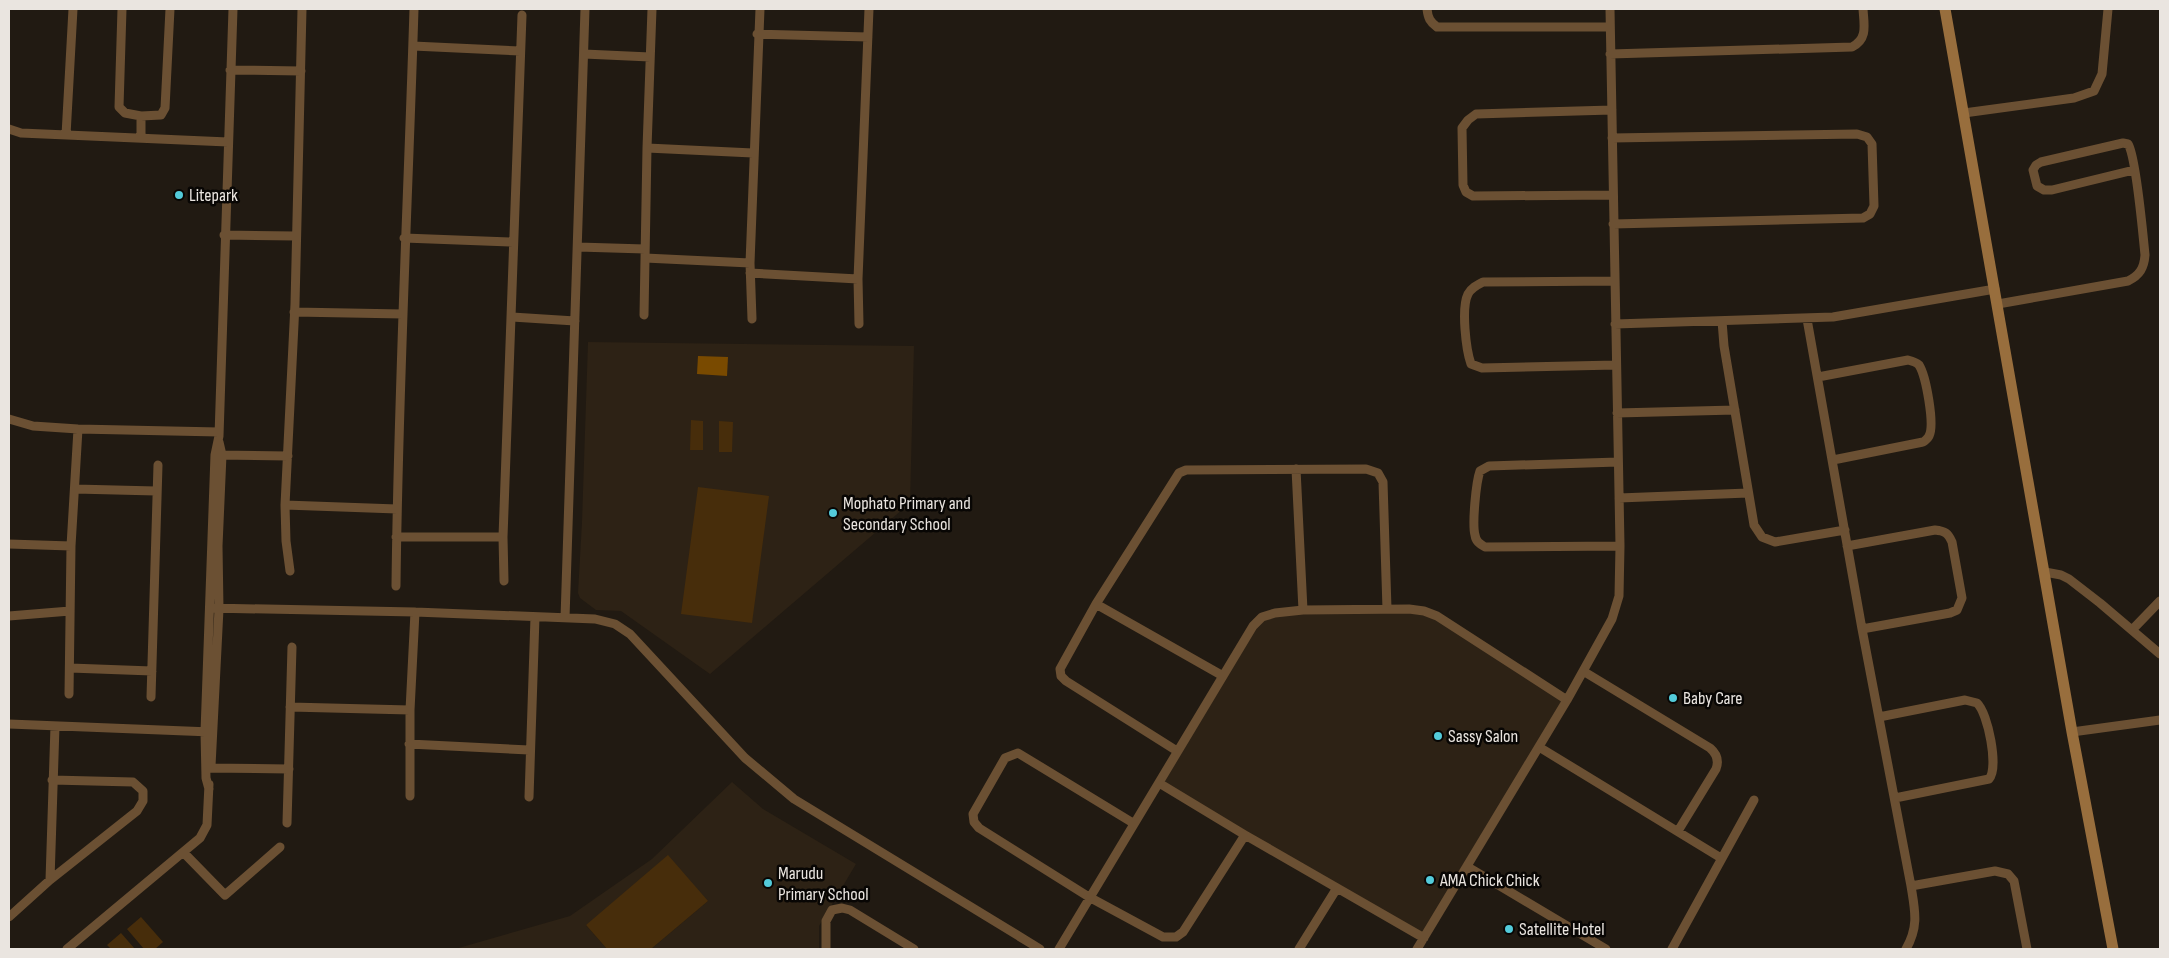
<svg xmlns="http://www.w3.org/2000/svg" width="2169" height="958" font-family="'Sofia Sans Condensed',sans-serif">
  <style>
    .built { fill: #2d2215 }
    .green { fill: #472d0b }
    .water { fill: #794a00 }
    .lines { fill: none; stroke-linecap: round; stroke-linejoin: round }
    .street { stroke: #6b5033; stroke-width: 9 }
    .secondary { stroke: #986e3d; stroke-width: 11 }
    .poi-dot { fill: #53cbda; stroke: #080604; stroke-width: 2 }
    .labels { text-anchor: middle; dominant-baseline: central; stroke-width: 5; stroke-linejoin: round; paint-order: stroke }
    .poi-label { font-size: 18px; fill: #eae5e0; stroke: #080604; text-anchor: start }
  </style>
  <rect width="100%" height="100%" fill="#211a12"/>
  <path class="built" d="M588,342L914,346L910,503L710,674L621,611L596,610L580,598L578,593L582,522Z
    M1424,611L1567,700L1424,938L1159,783L1253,626L1275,613Z
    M732,782L763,809L856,864L819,926V949H651L708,901L586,925L607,949H455L570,916L652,859Z"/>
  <path class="green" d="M691,420L703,421V450H690Z
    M719,421L733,422L732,452H719Z
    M698,487L769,496L752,623L681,614Z
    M668,855L708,901L651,949H607L586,925Z
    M141,917L163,942L155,949H144L127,929Z
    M121,933L135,949H111L107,945Z"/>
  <path class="water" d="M698,356L728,357L727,376L697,374Z"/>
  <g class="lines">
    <path class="street" d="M122,9L119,107L125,113L141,116L161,115L165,108L170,9
      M1427,9C1428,18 1430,22 1437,27H1610
      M757,34L868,37
      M413,46L520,51
      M584,54L650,57
      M1610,54L1852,47C1868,39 1864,25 1863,9
      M230,70L301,71
      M1612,110L1476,114L1468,120L1462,128L1463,185L1466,192L1473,196L1613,195
      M1964,113L2074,98L2094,91L2102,74L2108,9
      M9,129L21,133L228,142
      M66,135L73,9
      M141,138V116
      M1612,138L1857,134L1867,137L1872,144L1874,206L1870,214L1863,218L1613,224
      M647,148L753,153
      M224,235L296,236
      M404,238L513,242
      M578,247L645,249
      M645,258L750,263
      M750,273L858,279
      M1614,281L1483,282C1477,285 1471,288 1468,294C1461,308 1466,350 1471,364L1482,368L1616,365
      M1998,304L2128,281C2140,275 2144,268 2145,255C2143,235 2136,156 2128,144L2123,143L2041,162L2036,165L2033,170L2037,186L2044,190H2052L2134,170
      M294,312L403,314
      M644,315L647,148L652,9
      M512,317L575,321
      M752,319L750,263L760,9
      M1807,319L1862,629L1911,886C1915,911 1919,926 1906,949
      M1722,321L1724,346L1754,525L1762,537L1775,542L1845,530
      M859,324L858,279L869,9
      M1615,324L1833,317L1995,289
      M1818,377L1908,360C1912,361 1916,362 1919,365C1926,376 1935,425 1929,436C1929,437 1924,442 1923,442L1833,460
      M1617,413L1735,410
      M9,419L33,426L78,429L219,432
      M218,455L288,456
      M1618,462L1489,466L1480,471C1476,482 1472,524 1475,535C1476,542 1480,544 1485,547L1620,546
      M1296,469L1303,610
      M75,489L156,491
      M1619,498L1748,493
      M285,505L397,509
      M396,537H503
      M9,544L71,546
      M1847,546L1935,530C1945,531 1948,533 1952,542L1962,598L1957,610L1950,613L1862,629
      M290,571L286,541L285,505L295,304L302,9
      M2045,572L2061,575L2069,579L2100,603L2160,654
      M504,581L503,537L522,15
      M396,586C398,394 408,201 414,9
      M1096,604L1223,676
      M210,608L415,612L595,619L615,624L630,634L745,758L794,799L1040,949
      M9,616L70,611
      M565,618L585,9
      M2132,630L2160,601
      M70,668L152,671
      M1583,671L1710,748C1717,754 1719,761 1716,769L1678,831
      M69,694L71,546L78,429
      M151,697L158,465
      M290,707L410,710
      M1879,717L1965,700L1977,703C1988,713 1999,768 1989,779L1895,798
      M9,724L211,732
      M2072,732L2160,720
      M409,744L529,750
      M1539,747L1721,858
      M1177,751L1066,681L1061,676L1060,669L1096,604L1179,473L1186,470L1366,469L1378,473L1383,482L1387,609
      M211,766L219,609L218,546L222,455L219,442
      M206,768L289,769
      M1159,783L1245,835L1424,938
      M209,789L206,778L205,732L215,455L219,436L233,9
      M410,796V710L415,612
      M529,797L535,617
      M287,823L292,647
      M1133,823L1018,753L1005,758L973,814L974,822L979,828L1089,897L1163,937H1176L1183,932L1245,835
      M184,853L225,895L280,847
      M1468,867L1606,949
      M50,880L55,726
      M1911,886L1995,871L2008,874L2014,881L2027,949
      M9,917L50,880L137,811L143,801V791L133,782L52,780
      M67,949L200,838L207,825L209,784
      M826,949V921L832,910L842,908L850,910L914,949
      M1059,949L1253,626L1262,617L1275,613L1303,610L1409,609L1424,611L1437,616L1567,700
      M1299,949L1337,888
      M1417,949L1567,700L1612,619L1619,596L1620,546L1610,9
      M1672,949L1754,800"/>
    <path class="secondary" d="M1945,9L2072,732L2113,949"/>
  </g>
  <g class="poi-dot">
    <circle cx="179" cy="195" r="5"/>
    <circle cx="833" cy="513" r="5"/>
    <circle cx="1673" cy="698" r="5"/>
    <circle cx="1438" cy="736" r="5"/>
    <circle cx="1430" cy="880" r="5"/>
    <circle cx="768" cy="883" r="5"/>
    <circle cx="1509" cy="929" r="5"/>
  </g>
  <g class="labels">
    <g class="poi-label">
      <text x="189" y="195">Litepark</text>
      <text x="843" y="503">Mophato Primary and<tspan x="843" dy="21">Secondary School</tspan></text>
      <text x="1683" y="698">Baby Care</text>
      <text x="1448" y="736">Sassy Salon</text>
      <text x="778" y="873">Marudu<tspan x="778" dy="21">Primary School</tspan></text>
      <text x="1440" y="880">AMA Chick Chick</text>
      <text x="1519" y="929">Satellite Hotel</text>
    </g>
  </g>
  <rect width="2169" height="958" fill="none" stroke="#eae5e0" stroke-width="20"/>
</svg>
